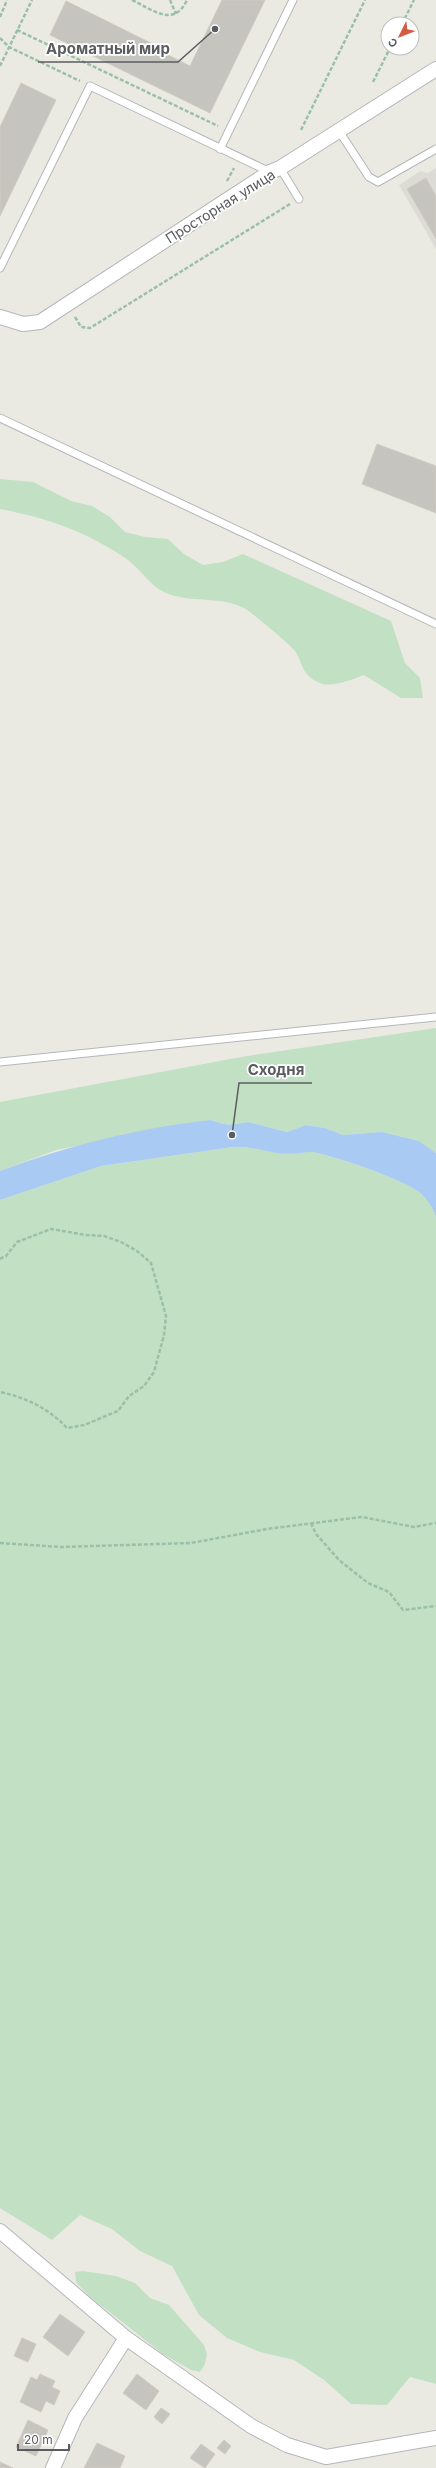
<svg xmlns="http://www.w3.org/2000/svg" width="436" height="2468" font-family="Inter,sans-serif">
  <style>
    .industrial { fill: #dddbd6 }
    .green { fill: #c1e0c4 }
    .water { fill: #a9cbf3 }
    .building { fill: #c6c4be; stroke: #cfccc1 }
    .lines { fill: none; stroke-linecap: round; stroke-linejoin: round }
    .service-casing { stroke: #b4b6ba; stroke-width: 9 }
    .minor-casing { stroke: #b4b6ba; stroke-width: 16 }
    .path { stroke: #9bc0a9; stroke-width: 2.5; stroke-dasharray: 4 2; stroke-linecap: butt }
    .service { stroke: #fff; stroke-width: 7 }
    .minor { stroke: #fff; stroke-width: 14 }
    .labels { text-anchor: middle; dominant-baseline: central; stroke-width: 3.5; stroke-linejoin: round; paint-order: stroke }
    .street-label { font-size: 14px; fill: #5a5c60; stroke: #fff }
    .leader { fill: none; stroke: #5a5c60; stroke-width: 1.5 }
    .callout-dot { fill: #5a5c60; stroke: #fff; stroke-width: 1.5 }
    .callout-label { font-size: 15px; text-anchor: middle; font-weight: bold; fill: #5a5c60; stroke: #fff; stroke-width: 3.5; stroke-linejoin: round; paint-order: stroke }
  </style>
  <rect width="100%" height="100%" fill="#ebeae2"/>
  <path class="industrial" d="M436,168V249L399,185L420,171L428,173Z"/>
  <path class="green" d="M0,479L33,482L71,501L92,506L110,517L125,532L145,537L168,539L184,554L203,565L223,562L243,554L391,621L405,663L420,678L423,698H401L364,675C354,679 330,688 320,683C301,675 304,665 295,651C293,647 252,613 247,610C223,594 188,605 162,591C149,584 140,569 128,560C88,532 48,518 0,509Z
    M436,1028V1153L419,1141L382,1132L343,1135L325,1128L306,1125L287,1132L248,1122L228,1125L210,1120L56,1150L0,1171V1102L241,1057Z
    M233,1147C252,1147 268,1151 287,1154C295,1155 303,1151 311,1152C333,1155 402,1179 419,1192C427,1199 433,1208 436,1217V2384L410,2377L387,2405L351,2404L324,2380L294,2360L260,2352L227,2338L199,2315L172,2266L140,2251L112,2229L80,2215L52,2240L0,2208V1200L101,1166Z
    M83,2271L116,2276L135,2283L150,2298L169,2305L204,2345L207,2354L205,2364L200,2372L191,2370L163,2354L89,2296L76,2282L75,2272Z"/>
  <path class="water" d="M210,1120L228,1125L248,1122L287,1132L306,1125L325,1128L343,1135L382,1132L419,1141L436,1153V1217C433,1208 427,1199 419,1192C402,1179 333,1155 311,1152C304,1152 297,1154 290,1154C271,1154 254,1146 233,1147L101,1166L0,1200V1171C70,1145 135,1129 210,1120Z"/>
  <path class="building" d="M222,0H265L210,113L50,35L66,1L169,52L168,55L190,66Z
    M21,83L56,100L0,216V127Z
    M426,178L436,196V239L407,189Z
    M377,444L436,466V513L362,484Z
    M60,2314L85,2332L68,2356L43,2337Z
    M22,2338L36,2344L28,2362L14,2356Z
    M40,2374L55,2381L52,2387L60,2391L54,2405L46,2401L41,2412L20,2402L31,2377L37,2380Z
    M137,2374L159,2391L146,2410L123,2393Z
    M161,2408L170,2414L162,2424L154,2417Z
    M28,2420L48,2430L36,2456L16,2447Z
    M224,2440L231,2446L225,2454L217,2448Z
    M97,2443L125,2456L120,2468H84Z
    M201,2444L215,2454L205,2468L190,2458Z
    M0,2462L13,2468H0Z"/>
  <g class="lines">
    <defs>
      <path id="service" d="M339,131L369,177L378,182L436,149
        M220,149L293,0
        M280,168L299,199
        M0,268L90,86L270,172
        M0,418L436,624
        M0,1062L436,1017"/>
      <path id="minor" d="M0,317L23,324L40,322L270,172L280,168L436,69
        M0,2231L126,2338L251,2426L287,2445L326,2457L436,2438
        M53,2468L75,2418L126,2338"/>
    </defs>
    <use href="#service" class="service-casing"/>
    <use href="#minor" class="minor-casing"/>
    <path class="path" d="M132,0C153,10 174,28 187,0
      M170,0L176,14
      M0,17L7,0
      M402,24L414,0
      M17,30L218,126
      M0,38L9,47L80,81
      M0,66L32,0
      M373,82L390,48
      M301,130L365,0
      M227,181L234,168
      M75,317L81,327L90,328L290,204
      M0,1259L6,1256L17,1242L51,1229L86,1235L104,1236L121,1242L137,1251L151,1263L166,1316L164,1335L154,1372L144,1386L129,1396L118,1411L84,1425L67,1428C48,1408 27,1398 0,1392
      M311,1523L316,1534L339,1560L368,1583L389,1592L403,1610L436,1606
      M0,1543L61,1547L191,1543L267,1529L362,1517L414,1527L436,1523"/>
    <use href="#service" class="service"/>
    <use href="#minor" class="minor"/>
  </g>
  <g class="labels">
    <g class="street-label">
      <text transform="translate(220 206) rotate(-32)">Просторная улица</text>
    </g>
  </g>
  <path class="leader" d="M215 29L178 62H38M232 1135L239 1083H312"/>
  <g class="callout-dot">
    <circle cx="215" cy="29" r="4"/>
    <circle cx="232" cy="1135" r="4"/>
  </g>
  <g class="callout-label">
    <text x="108" y="54">Ароматный мир</text>
    <text x="276" y="1075">Сходня</text>
  </g>
  <g transform="translate(400 36) rotate(227)"><circle r="19" fill="#ffffff" stroke="#bdbebf"/>
  <path d="M0-3L7 15L0 10L-7 15Z" fill="#d25b40"/>
  <text y="-6" font-size="11" font-weight="bold" text-anchor="middle" fill="#5a5c60">С</text>
  </g>
  <path d="M18 2444v6h51v-6" fill="none" stroke="#5a5c60" stroke-width="2"/>
  <text x="24" y="2444" font-size="12" fill="#5a5c60" stroke="#ffffff" stroke-width="3" paint-order="stroke">20 m</text>
</svg>
